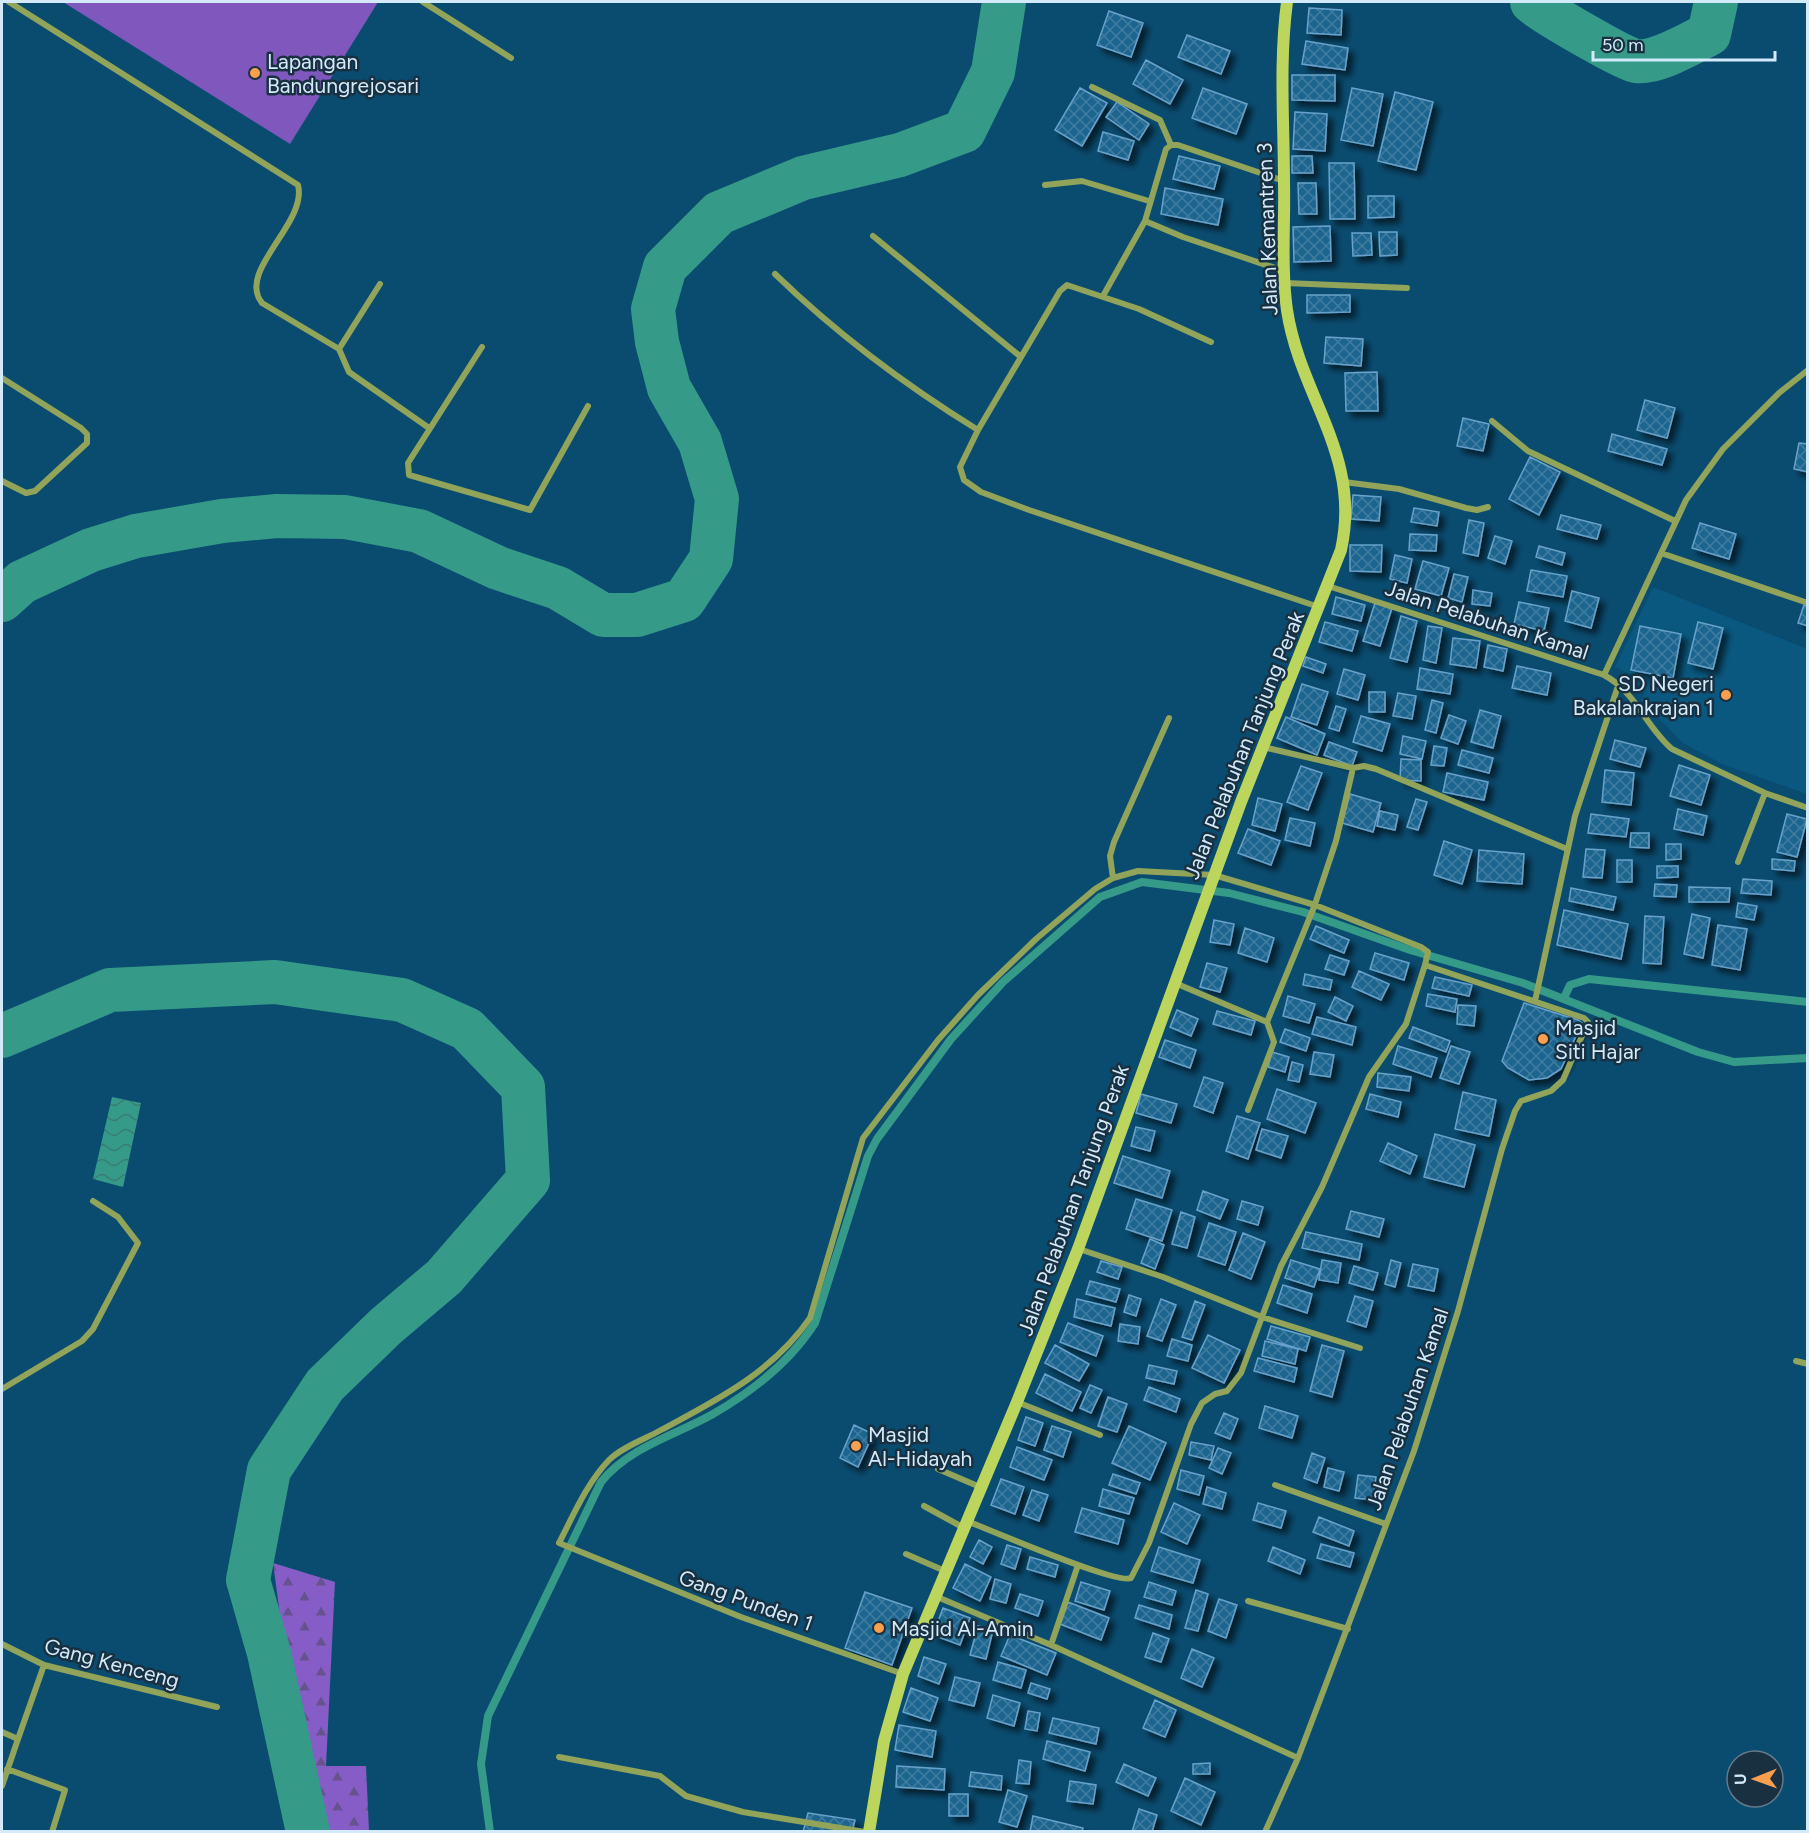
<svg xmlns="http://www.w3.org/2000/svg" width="1809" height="1833" font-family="Figtree,sans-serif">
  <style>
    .built { fill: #0a5880 }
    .grass { fill: #8057bc }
    .forest { fill: url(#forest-firs) }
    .water { fill: url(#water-waves) }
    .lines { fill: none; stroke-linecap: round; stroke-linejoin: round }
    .stream { stroke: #369a89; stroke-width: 8 }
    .river { stroke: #369a89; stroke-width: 44 }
    .building { fill: url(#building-cross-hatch); stroke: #68a2ca; stroke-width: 1.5; filter: url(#shadow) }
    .street { stroke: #92a35a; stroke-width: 6 }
    .secondary { stroke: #bcd55d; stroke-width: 12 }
    .poi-dot { fill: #fa9f4e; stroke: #183040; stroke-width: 2 }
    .labels { text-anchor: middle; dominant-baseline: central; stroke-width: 5; stroke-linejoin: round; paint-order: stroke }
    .poi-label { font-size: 21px; fill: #d3eafb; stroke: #183040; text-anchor: start }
    .street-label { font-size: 21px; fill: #d3eafb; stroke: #183040 }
  </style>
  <defs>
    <pattern id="forest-firs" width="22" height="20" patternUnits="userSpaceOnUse" patternTransform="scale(1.5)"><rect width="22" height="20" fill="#865cc6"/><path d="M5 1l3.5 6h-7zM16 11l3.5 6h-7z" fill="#66528f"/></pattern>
    <pattern id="water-waves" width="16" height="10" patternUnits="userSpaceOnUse" patternTransform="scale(1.5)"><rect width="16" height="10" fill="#369a89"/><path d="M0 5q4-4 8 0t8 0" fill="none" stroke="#397d73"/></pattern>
    <pattern id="building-cross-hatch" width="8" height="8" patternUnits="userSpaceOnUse" patternTransform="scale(1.5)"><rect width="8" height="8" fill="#1f658f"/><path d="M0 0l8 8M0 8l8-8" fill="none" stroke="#3f7ba0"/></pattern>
    <filter id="shadow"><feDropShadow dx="5.5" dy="5.5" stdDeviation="3" flood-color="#0009"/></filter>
  </defs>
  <rect width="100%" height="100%" fill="#0a4c70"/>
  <path class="built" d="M1653,587L1807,649V794L1722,764L1683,743L1641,700L1649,683L1615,667Z"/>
  <path class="grass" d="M63,2H378L290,144Z"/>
  <path class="forest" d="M273,1563L335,1582L326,1766H366L369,1831H329L286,1660Z"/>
  <path class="water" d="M112,1097L141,1103L123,1187L93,1179Z"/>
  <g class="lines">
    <path class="stream" d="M1564,998L1570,985L1589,979L1808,1002
      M490,1832L481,1764L488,1716L601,1482C629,1447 676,1435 713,1414C753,1391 790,1362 815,1323L868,1156L877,1139L951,1039L1003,982L1100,897L1142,882L1229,893L1303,912L1410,950L1523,983L1698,1052L1734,1062L1808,1058"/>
    <path class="river" d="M1532,2C1543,12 1622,58 1636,61C1656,64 1691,43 1709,34L1716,2
      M2,600L22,582L91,550L136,536L222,521L277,516L345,517L419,531L498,568L558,588L603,615H637L684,600L711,559L717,499L700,442L669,388L657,342L653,309L665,267L719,213L803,178L900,155L964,131L993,72L1004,2
      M2,1036L110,990L275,982L402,1000L467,1029L523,1087L528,1180L444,1277L386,1326L325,1385L269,1470L248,1580L269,1653L308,1832"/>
  </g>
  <path class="building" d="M1309,8L1342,10L1341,35L1307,33Z
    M1109,11L1143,23L1131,57L1097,45Z
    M1187,35L1230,51L1221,74L1178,57Z
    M1306,41L1348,48L1345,70L1302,64Z
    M1146,60L1183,80L1170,104L1133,84Z
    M1292,75H1335V101L1292,100Z
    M1080,88L1107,103L1082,146L1055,130Z
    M1203,88L1247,104L1236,134L1192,118Z
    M1352,88L1383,94L1373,146L1341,140Z
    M1395,92L1433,102L1416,170L1378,161Z
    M1117,102L1149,124L1139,140L1106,117Z
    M1295,112L1327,114L1325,151L1293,149Z
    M1103,132L1134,141L1128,160L1098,151Z
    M1179,156L1220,166L1214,189L1173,179Z
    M1292,156H1312L1313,173H1292Z
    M1329,163H1354L1355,219H1330Z
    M1298,183H1316L1317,214H1299Z
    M1165,188L1223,199L1218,225L1161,214Z
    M1368,196H1394V217L1368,218Z
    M1330,226L1331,261L1294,262L1293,227Z
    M1379,232H1397V255L1380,256Z
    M1352,233H1371L1372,255L1353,256Z
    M1307,295H1350V312L1307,313Z
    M1326,337L1363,339L1361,366L1324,363Z
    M1377,372L1378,411H1346L1345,373Z
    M1645,400L1675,408L1667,438L1637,430Z
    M1463,418L1489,424L1483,451L1457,446Z
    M1612,434L1667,449L1662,465L1608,451Z
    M1799,443L1808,444V472L1794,469Z
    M1530,457L1560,472L1539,515L1509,499Z
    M1353,495L1381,497L1379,521L1351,519Z
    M1414,508L1439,512L1437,526L1411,522Z
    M1561,515L1601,525L1597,539L1557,529Z
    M1469,520L1484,523L1478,556L1463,553Z
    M1700,523L1736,534L1729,559L1692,548Z
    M1410,534L1437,535L1436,551L1409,550Z
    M1495,536L1512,541L1505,564L1488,558Z
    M1350,545H1382L1381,572L1350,571Z
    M1539,546L1565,553L1562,565L1536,557Z
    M1395,555L1412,559L1407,583L1390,579Z
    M1423,561L1449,568L1441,596L1415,589Z
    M1531,570L1567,576L1563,597L1527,591Z
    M1454,574L1468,577L1462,602L1448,598Z
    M1473,590L1492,593L1490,606L1472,604Z
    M1572,591L1599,598L1591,628L1565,621Z
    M1336,597L1365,605L1361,621L1332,614Z
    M1519,602L1549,608L1544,631L1514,624Z
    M1375,603L1392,608L1380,646L1363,641Z
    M1804,605L1808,606V626L1798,623Z
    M1401,616L1417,621L1407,662L1390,658Z
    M1325,622L1358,631L1352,651L1319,642Z
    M1698,622L1723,628L1713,669L1688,663Z
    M1428,626L1442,628L1436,663L1423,660Z
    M1640,626L1681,634L1673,678L1631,670Z
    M1453,638L1480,641L1476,668L1450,664Z
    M1488,645L1507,649L1503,671L1484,667Z
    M1306,657L1326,664L1323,673L1303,666Z
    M1517,666L1551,673L1547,695L1512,688Z
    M1420,668L1453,674L1450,694L1417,689Z
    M1344,669L1365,675L1358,700L1337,694Z
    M1302,684L1328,692L1317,725L1291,717Z
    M1369,692H1385V712H1369Z
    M1398,693L1416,696L1412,719L1393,716Z
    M1432,700L1443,703L1436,733L1425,730Z
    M1336,706L1346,709L1339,731L1329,728Z
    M1480,710L1501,716L1493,748L1471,742Z
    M1449,715L1466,721L1458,744L1441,738Z
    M1361,716L1390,724L1382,751L1353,742Z
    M1286,717L1325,734L1317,755L1277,738Z
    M1403,736L1426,741L1422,759L1400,754Z
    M1615,740L1646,748L1640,767L1610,759Z
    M1329,742L1357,752L1352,766L1324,755Z
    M1434,746L1447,748L1444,766L1431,765Z
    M1462,750L1493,758L1489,773L1458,765Z
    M1401,759L1421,760V781L1400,780Z
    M1679,765L1710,775L1701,805L1670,796Z
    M1301,766L1322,773L1308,810L1287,802Z
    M1605,770L1634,773L1631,805L1602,802Z
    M1447,773L1488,782L1484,800L1443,792Z
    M1350,794L1381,803L1373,832L1342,823Z
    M1258,798L1282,804L1275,831L1252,825Z
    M1416,799L1427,802L1418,830L1407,827Z
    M1678,809L1707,816L1703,835L1674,829Z
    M1380,811L1398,815L1395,830L1377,826Z
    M1591,814L1629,819L1626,837L1588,833Z
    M1787,814L1807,819L1797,857L1777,852Z
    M1290,818L1315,823L1310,846L1285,840Z
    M1248,829L1280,841L1271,865L1238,853Z
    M1631,833H1649V848L1630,847Z
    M1444,841L1472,850L1462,884L1434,875Z
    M1666,844H1681V859L1666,860Z
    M1586,849L1605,850L1602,878L1583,877Z
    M1479,850L1524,854L1522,884L1477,881Z
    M1772,859L1795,861L1794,871L1772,869Z
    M1617,860H1632V882H1617Z
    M1657,866H1678V877L1657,878Z
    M1743,879L1772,881L1771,895L1741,893Z
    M1655,884L1677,885L1676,897L1654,896Z
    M1689,887L1730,888L1729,902H1689Z
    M1571,888L1616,897L1613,910L1569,901Z
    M1738,903L1757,906L1754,920L1736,917Z
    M1564,910L1628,924L1621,959L1557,945Z
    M1692,914L1710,918L1703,958L1684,954Z
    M1645,916L1664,917L1661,964L1643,963Z
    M1214,920L1234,924L1230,945L1210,942Z
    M1718,925L1747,929L1740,970L1712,965Z
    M1316,926L1349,940L1344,953L1310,939Z
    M1245,928L1274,938L1267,962L1238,953Z
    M1375,953L1409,963L1404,980L1370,969Z
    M1330,955L1349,961L1344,975L1325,969Z
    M1207,963L1227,968L1220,992L1200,987Z
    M1359,971L1389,984L1381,1000L1352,987Z
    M1305,974L1332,980L1330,990L1303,985Z
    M1435,977L1472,985L1469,996L1432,988Z
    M1428,994L1457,999L1455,1012L1426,1006Z
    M1288,996L1315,1004L1309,1023L1283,1016Z
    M1335,997L1353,1006L1346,1021L1328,1012Z
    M1524,1003L1578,1020L1582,1023L1561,1069L1547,1078L1529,1080L1508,1068L1502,1061Z
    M1458,1005L1476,1006L1474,1026L1457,1024Z
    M1177,1010L1198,1019L1191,1036L1170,1027Z
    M1217,1011L1255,1021L1251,1035L1213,1024Z
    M1317,1017L1356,1027L1352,1045L1312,1034Z
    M1413,1027L1450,1041L1446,1052L1409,1038Z
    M1285,1029L1310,1038L1306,1051L1280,1042Z
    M1165,1040L1196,1050L1190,1068L1159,1057Z
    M1398,1046L1437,1058L1431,1077L1393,1064Z
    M1451,1046L1470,1052L1459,1084L1440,1078Z
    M1272,1052L1289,1057L1285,1072L1268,1067Z
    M1314,1052L1334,1055L1330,1077L1310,1074Z
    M1292,1062L1303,1065L1299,1082L1288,1080Z
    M1378,1073L1411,1077L1409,1091L1377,1087Z
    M1204,1077L1223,1083L1213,1113L1194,1106Z
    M1277,1089L1316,1103L1305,1133L1267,1119Z
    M1463,1092L1496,1100L1489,1136L1455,1129Z
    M1141,1094L1177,1104L1171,1123L1136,1113Z
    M1370,1094L1401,1102L1398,1117L1366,1109Z
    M1237,1116L1260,1123L1248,1159L1226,1151Z
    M1136,1127L1155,1131L1150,1151L1131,1146Z
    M1262,1129L1288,1136L1281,1158L1256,1150Z
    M1435,1134L1475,1145L1464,1187L1424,1177Z
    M1388,1143L1417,1156L1410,1174L1380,1161Z
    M1123,1156L1170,1171L1162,1198L1114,1183Z
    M1203,1191L1228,1200L1220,1219L1197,1210Z
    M1136,1199L1172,1210L1162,1241L1126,1229Z
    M1242,1201L1263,1207L1258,1225L1237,1219Z
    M1351,1211L1384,1219L1379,1237L1346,1229Z
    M1181,1212L1195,1217L1187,1248L1172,1244Z
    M1209,1223L1236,1232L1225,1265L1198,1256Z
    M1306,1232L1362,1244L1359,1260L1302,1248Z
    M1243,1233L1265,1242L1251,1279L1229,1270Z
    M1150,1239L1164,1245L1155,1269L1141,1263Z
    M1291,1260L1320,1269L1314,1287L1285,1278Z
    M1322,1260L1341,1263L1338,1283L1319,1280Z
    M1391,1260L1401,1263L1395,1287L1385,1284Z
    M1101,1261L1122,1267L1118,1279L1097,1272Z
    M1413,1264L1438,1269L1434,1291L1408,1286Z
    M1354,1266L1378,1273L1373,1290L1349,1283Z
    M1090,1281L1120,1289L1116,1302L1086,1294Z
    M1283,1285L1312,1294L1307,1313L1277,1303Z
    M1129,1295L1141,1299L1136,1316L1124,1312Z
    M1355,1296L1373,1301L1366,1327L1347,1321Z
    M1077,1299L1115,1308L1111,1326L1074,1317Z
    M1161,1299L1176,1305L1162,1341L1147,1336Z
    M1195,1301L1205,1305L1192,1340L1182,1337Z
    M1068,1323L1103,1336L1096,1356L1060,1342Z
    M1120,1324L1140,1327L1138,1344L1118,1341Z
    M1271,1326L1310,1337L1306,1351L1267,1339Z
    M1208,1335L1240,1350L1224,1383L1192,1368Z
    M1172,1339L1192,1345L1188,1361L1167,1356Z
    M1265,1341L1298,1349L1295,1364L1262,1356Z
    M1055,1345L1089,1364L1079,1381L1045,1363Z
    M1322,1345L1344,1351L1332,1397L1310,1391Z
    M1258,1358L1297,1368L1294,1382L1254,1371Z
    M1149,1365L1177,1371L1174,1384L1146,1378Z
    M1045,1374L1081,1392L1072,1411L1036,1393Z
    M1090,1385L1102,1390L1091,1413L1080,1408Z
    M1149,1387L1180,1399L1176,1412L1144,1400Z
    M1108,1397L1127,1404L1117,1432L1098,1426Z
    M1265,1406L1298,1416L1292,1438L1259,1428Z
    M1224,1413L1238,1419L1230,1439L1215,1433Z
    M1026,1417L1043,1423L1035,1446L1018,1440Z
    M854,1425L873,1434L858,1467L840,1458Z
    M1052,1426L1071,1432L1063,1457L1044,1450Z
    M1129,1426L1166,1443L1150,1480L1112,1463Z
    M1191,1442L1214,1446L1211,1460L1189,1455Z
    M1017,1447L1052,1460L1044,1480L1010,1467Z
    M1218,1448L1231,1453L1222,1474L1209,1468Z
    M1312,1453L1325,1458L1317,1483L1304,1478Z
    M1328,1468L1344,1472L1339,1491L1324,1487Z
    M1181,1470L1204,1476L1199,1495L1177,1489Z
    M1113,1474L1140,1483L1136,1494L1109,1485Z
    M1358,1475L1376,1477L1373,1500L1355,1498Z
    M1001,1479L1024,1487L1015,1514L991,1505Z
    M1207,1487L1226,1493L1222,1509L1203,1504Z
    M1103,1489L1134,1498L1129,1514L1099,1506Z
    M1032,1490L1048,1495L1039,1521L1023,1515Z
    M1174,1503L1200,1515L1187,1544L1161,1532Z
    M1258,1503L1286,1511L1281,1528L1253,1520Z
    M1082,1508L1124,1520L1118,1544L1075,1532Z
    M1319,1517L1354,1531L1349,1546L1313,1532Z
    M979,1540L992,1547L983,1564L970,1557Z
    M1321,1544L1354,1553L1350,1567L1317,1558Z
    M1007,1545L1021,1549L1015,1569L1001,1564Z
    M1159,1547L1200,1560L1193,1583L1151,1571Z
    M1273,1547L1305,1560L1300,1574L1268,1561Z
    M1030,1557L1058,1565L1055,1577L1027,1569Z
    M965,1564L991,1577L980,1601L953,1588Z
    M995,1579L1011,1584L1006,1603L990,1599Z
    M1081,1582L1110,1591L1104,1610L1075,1601Z
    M1149,1582L1176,1591L1172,1605L1144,1597Z
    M1196,1590L1208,1594L1198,1631L1185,1628Z
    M865,1592L912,1608L892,1665L845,1648Z
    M1020,1594L1043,1601L1038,1616L1015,1608Z
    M1219,1599L1237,1605L1226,1638L1208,1631Z
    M1068,1602L1109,1618L1101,1640L1060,1624Z
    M1139,1605L1172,1615L1169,1629L1135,1618Z
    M943,1608L970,1618L960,1645L933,1635Z
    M978,1626L993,1630L986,1659L970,1655Z
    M1153,1633L1169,1639L1161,1662L1145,1657Z
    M1010,1635L1056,1653L1047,1675L1001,1656Z
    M1192,1649L1214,1658L1202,1687L1181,1678Z
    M924,1657L946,1664L939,1684L918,1676Z
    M998,1662L1026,1670L1021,1688L993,1680Z
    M955,1677L980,1683L974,1706L949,1700Z
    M1031,1683L1050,1689L1047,1699L1028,1693Z
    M911,1688L938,1698L930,1721L903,1712Z
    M993,1695L1020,1703L1014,1726L987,1718Z
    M1155,1700L1176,1710L1165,1737L1143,1728Z
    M1028,1711L1040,1713L1037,1731L1025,1729Z
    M1053,1718L1099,1728L1096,1744L1049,1733Z
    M899,1725L936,1731L932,1757L895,1750Z
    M1047,1741L1090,1752L1085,1771L1043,1759Z
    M1019,1760L1031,1762L1029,1784L1016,1783Z
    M1210,1763V1774H1193V1764Z
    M1124,1764L1156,1778L1148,1796L1116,1782Z
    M897,1766L945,1769L944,1790L896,1787Z
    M971,1772L1002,1776L1001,1790L969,1786Z
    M1185,1778L1215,1792L1201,1825L1171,1811Z
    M1070,1781L1096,1785L1093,1804L1067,1801Z
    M1008,1790L1027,1796L1017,1827L999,1822Z
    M949,1794H968V1816H949Z
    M1139,1809L1157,1815L1152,1832H1132Z
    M808,1813L855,1820L852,1832H803Z
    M1033,1816L1083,1828L1082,1832H1030Z"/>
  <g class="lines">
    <path class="street" d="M9,2L298,185C308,223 236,271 262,303L339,349L349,372L429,428
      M423,2L511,58
      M1092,87L1160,120L1171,145
      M1045,185L1082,181L1149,201
      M1145,221L1183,237L1284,271
      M873,236L1021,357
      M775,274C837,334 905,385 978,430
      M1285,283L1407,288
      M1103,296L1145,221L1166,149L1171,145H1178L1284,181
      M1211,342L1139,309L1067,285L1060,291L978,430L960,467L964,480L981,492L1029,510L1319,607
      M482,347L408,463L409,475L530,510L588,406
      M339,349L380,284
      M2,378L81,428L87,434V443L35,491L26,493L2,481
      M1492,421L1528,451L1675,521
      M1344,482L1399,489L1466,508L1477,510L1488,507
      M1661,553L1808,603
      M1328,586L1604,675C1636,692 1646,727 1672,749L1765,793L1808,808
      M1604,675L1686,500L1723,449L1779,393L1808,370
      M1263,747L1353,768
      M1738,862L1765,793
      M1113,878L1110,856L1114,842L1169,718
      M1175,983L1267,1022L1274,1042L1248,1110
      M1535,1001L1575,816L1619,683
      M1267,1022L1314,907L1336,841L1353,768L1364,766L1376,769L1567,849
      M1079,1249L1163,1277L1262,1317L1360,1348
      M1796,1361L1808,1364
      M2,1389L82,1341L93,1329L138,1243L118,1217L93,1201
      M1017,1402L1100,1435
      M938,1469L980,1487
      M1275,1485L1386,1524
      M924,1506L964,1528
      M967,1521C990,1530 1118,1585 1131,1578L1149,1543L1191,1424L1202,1403L1215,1394L1227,1391L1241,1373L1281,1266L1322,1187L1369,1077L1406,1024L1425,965
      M906,1554L945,1571
      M935,1596L1051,1645L1298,1758
      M1248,1601L1348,1629
      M2,1644L44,1665L217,1707
      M1051,1645L1078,1565
      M903,1674L741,1617L559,1543C574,1514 587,1483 609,1460C622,1447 645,1439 661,1430C717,1400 773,1372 810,1318L863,1138L938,1040L978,995L1036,939L1095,889L1113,878L1138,871L1214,875L1315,905L1421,947L1428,952L1425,965L1584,1018L1588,1022L1563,1080L1551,1091L1521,1101L1515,1111L1502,1149L1458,1311L1414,1451L1298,1758L1265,1832
      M2,1732L18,1739L2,1786
      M18,1739L44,1665
      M559,1757L660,1776L686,1796L743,1812L865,1832
      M7,1769L65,1790L52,1832"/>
    <path class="secondary" d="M869,1832L884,1741L903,1674L1017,1402L1078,1249L1241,802L1341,550C1362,455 1300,397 1287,310C1281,268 1285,225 1284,183C1284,123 1279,62 1287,2"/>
  </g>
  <g class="poi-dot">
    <circle cx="255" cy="73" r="6"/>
    <circle cx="1726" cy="695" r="6"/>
    <circle cx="1543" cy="1039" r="6"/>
    <circle cx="856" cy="1446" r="6"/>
    <circle cx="879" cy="1628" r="6"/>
  </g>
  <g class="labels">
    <g class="poi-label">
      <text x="267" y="61">Lapangan<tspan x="267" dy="24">Bandungrejosari</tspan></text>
      <text x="1714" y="683" text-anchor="end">SD Negeri<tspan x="1714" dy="24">Bakalankrajan 1</tspan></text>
      <text x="1555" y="1027">Masjid<tspan x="1555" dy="24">Siti Hajar</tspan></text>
      <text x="868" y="1434">Masjid<tspan x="868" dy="24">Al-Hidayah</tspan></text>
      <text x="891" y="1628">Masjid Al-Amin</text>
    </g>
    <g class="street-label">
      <text transform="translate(1267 229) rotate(-92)">Jalan Kemantren 3</text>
      <text transform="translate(1487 620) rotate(18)">Jalan Pelabuhan Kamal</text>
      <text transform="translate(1244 745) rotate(-68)">Jalan Pelabuhan Tanjung Perak</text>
      <text transform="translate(1073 1200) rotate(-70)">Jalan Pelabuhan Tanjung Perak</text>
      <text transform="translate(1407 1409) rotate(-71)">Jalan Pelabuhan Kamal</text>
      <text transform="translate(746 1600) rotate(20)">Gang Punden 1</text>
      <text transform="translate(112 1663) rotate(15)">Gang Kenceng</text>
    </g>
  </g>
  <rect width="1809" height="1833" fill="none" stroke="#d3eafb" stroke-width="6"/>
  <g transform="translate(1755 1779) rotate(269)"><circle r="28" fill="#183040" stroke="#637a8b" stroke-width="1.5"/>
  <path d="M0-4.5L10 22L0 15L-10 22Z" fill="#fa9f4e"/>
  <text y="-9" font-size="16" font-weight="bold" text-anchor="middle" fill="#d3eafb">U</text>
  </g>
  <path d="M1593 51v9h182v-9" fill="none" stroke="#d3eafb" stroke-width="3"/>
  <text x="1602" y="51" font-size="18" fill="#d3eafb" stroke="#183040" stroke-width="4.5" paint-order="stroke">50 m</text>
</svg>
